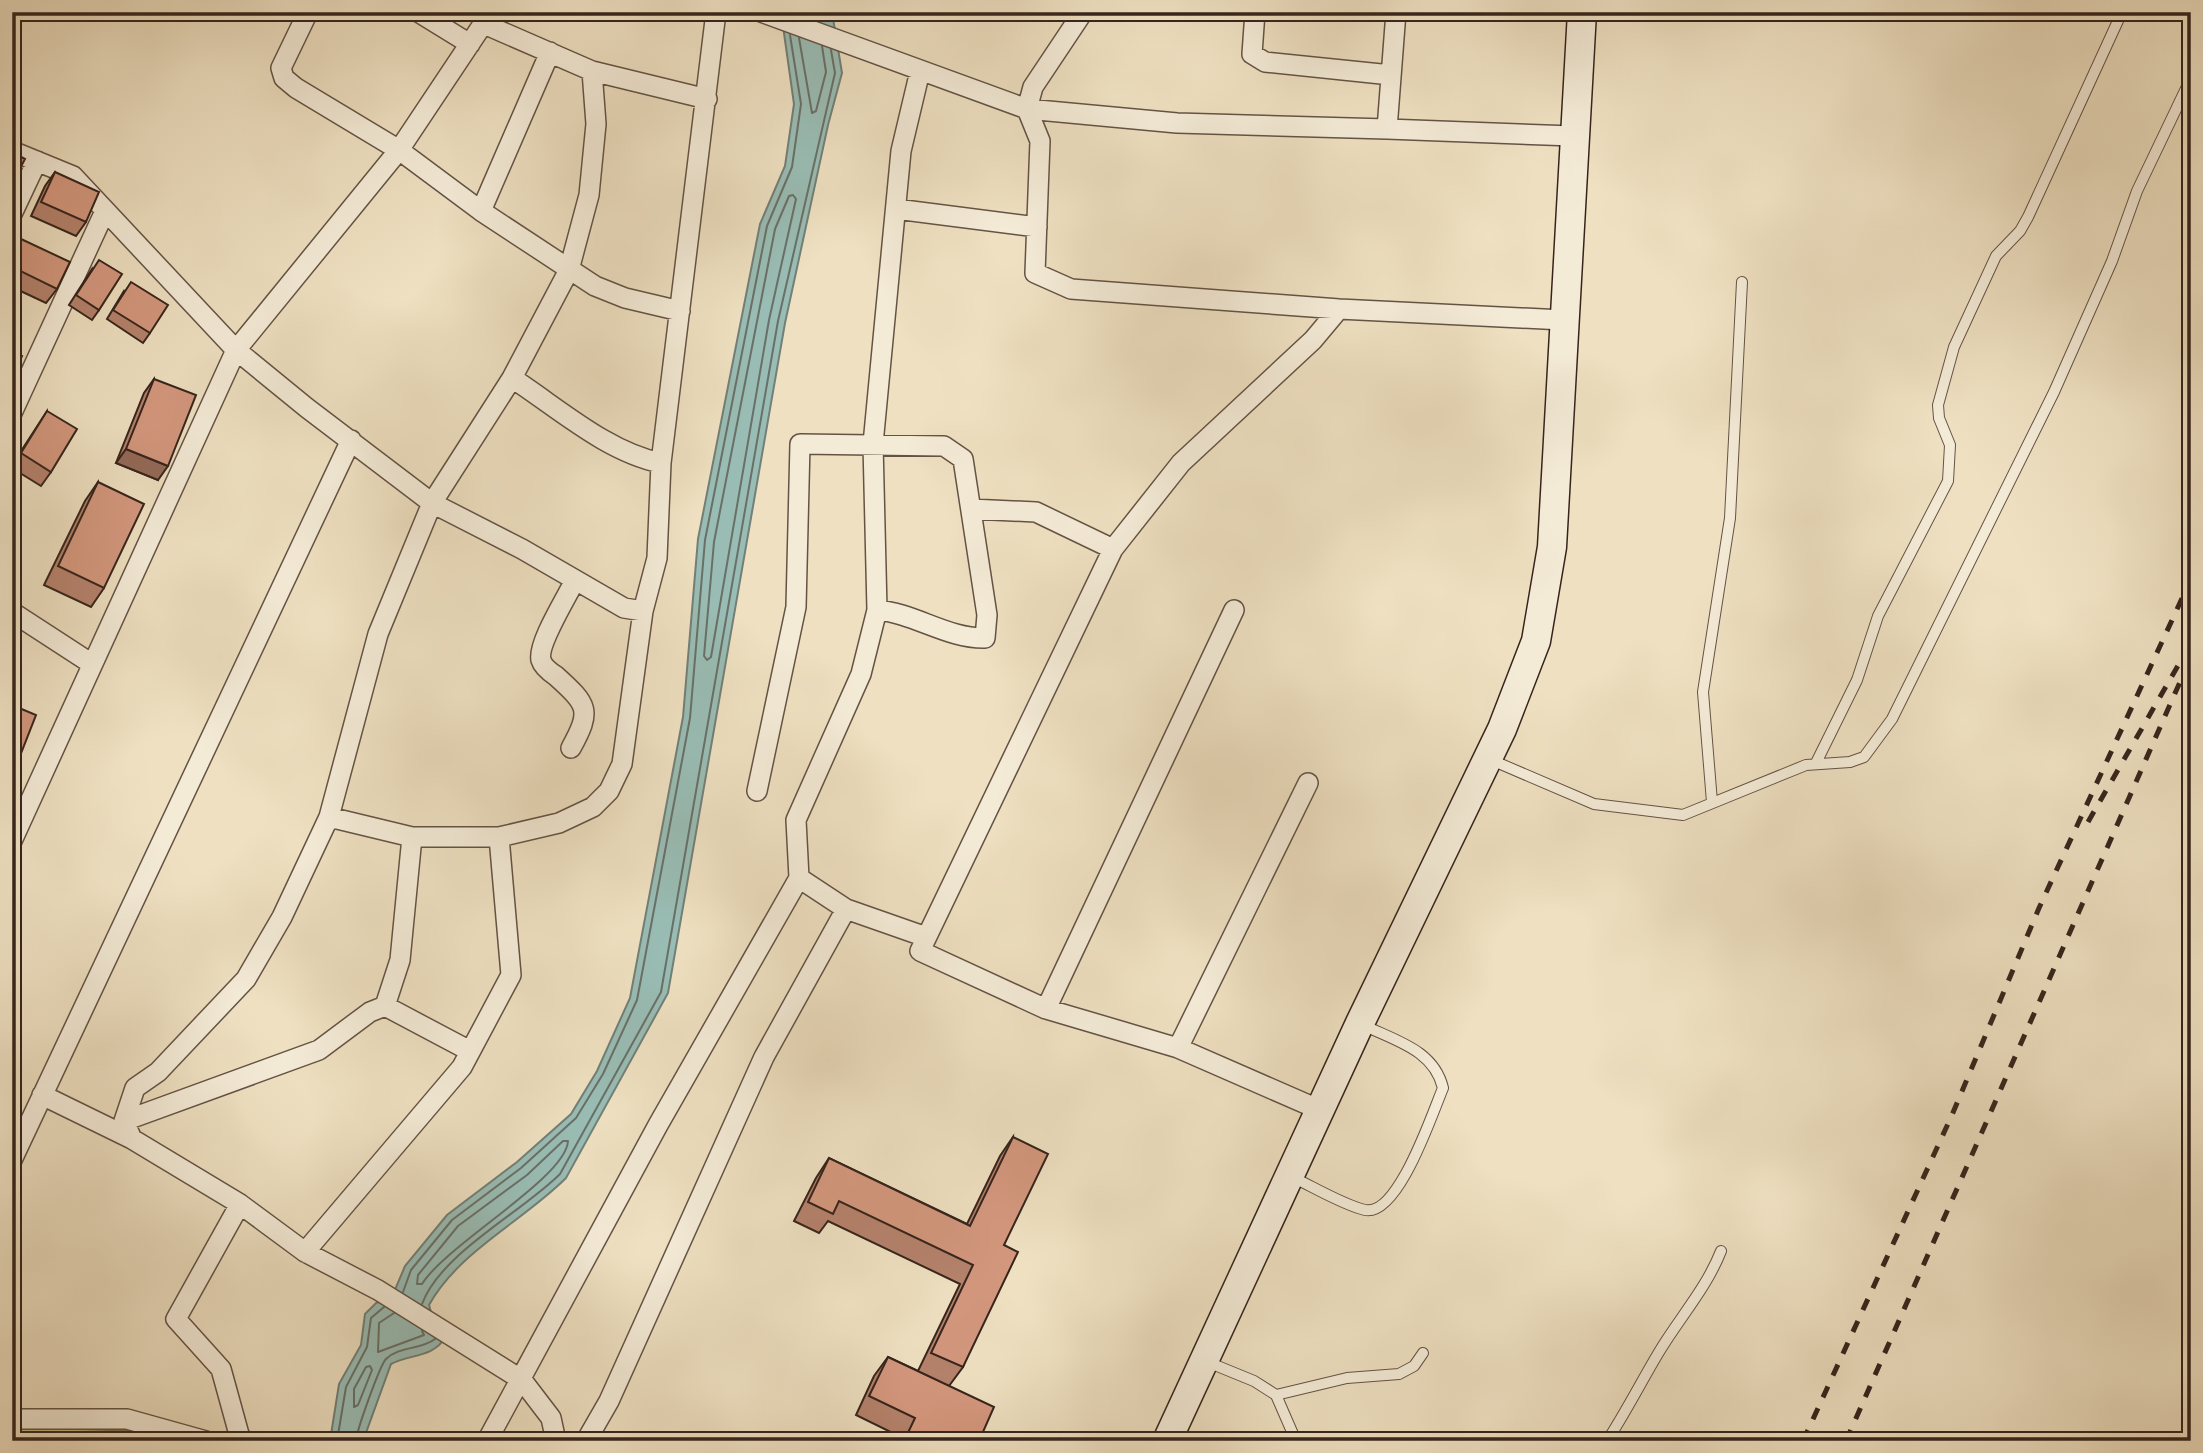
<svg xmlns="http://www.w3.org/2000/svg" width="2203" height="1453" font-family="'Libre Bodoni',serif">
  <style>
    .green { fill: #bec18f; stroke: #7a7256; stroke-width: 2 }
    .water { fill: #99bdb5; stroke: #718078; stroke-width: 2 }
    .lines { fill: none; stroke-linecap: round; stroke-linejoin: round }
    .shore { stroke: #687068; stroke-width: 2 }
    .lane-casing { stroke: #645345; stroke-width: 12 }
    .street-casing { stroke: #645345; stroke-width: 22 }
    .secondary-casing { stroke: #36241c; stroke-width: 31 }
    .lane { stroke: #f4ebd7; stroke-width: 10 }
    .street { stroke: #f4ebd7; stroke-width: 19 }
    .secondary { stroke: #f4ebd7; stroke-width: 28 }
    .rail { stroke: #36241c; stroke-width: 5; stroke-dasharray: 12 12; stroke-linecap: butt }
    .wall { fill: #b5826c; stroke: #36241c; stroke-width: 2 }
    .shaded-wall { fill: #946a58; stroke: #36241c; stroke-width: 2 }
    .building { fill: #d3977d; stroke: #36241c; stroke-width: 2 }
  </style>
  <rect width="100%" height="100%" fill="#eee0c1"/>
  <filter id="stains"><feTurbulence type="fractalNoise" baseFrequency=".00286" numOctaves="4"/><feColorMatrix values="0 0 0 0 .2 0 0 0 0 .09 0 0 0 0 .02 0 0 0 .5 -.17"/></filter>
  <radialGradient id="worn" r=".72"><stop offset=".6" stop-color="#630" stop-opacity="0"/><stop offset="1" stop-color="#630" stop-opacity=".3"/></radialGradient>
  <path class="green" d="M12,1427L142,1431L143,1441H12Z"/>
  <path class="water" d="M781,12H832L842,73L828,125L785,323L668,993L566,1178C522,1222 460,1250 429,1305L433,1319L445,1338C432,1358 410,1354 391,1364L363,1441H330L339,1384L361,1345L365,1314L376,1303L392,1297L405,1266L447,1215L517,1162L571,1114L597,1071L630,998L683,717L698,539L760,224L785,166L794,104Z"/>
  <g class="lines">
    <path class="shore" d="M799,38L812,113L816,111L826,72L822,46
      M793,195L796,199L769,320L711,657L707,660L704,656L714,542L775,229L789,196Z
      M563,1141H568C566,1178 447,1244 422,1284H417L418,1275L458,1226L527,1175Z
      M403,1292L411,1270L452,1220L521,1168L576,1118L603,1074L637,1000L690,718L705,540L767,226L792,167L801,104L790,35
      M422,1304C441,1253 521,1213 560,1174L661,992L778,321L835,73L831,50
      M394,1313L379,1323L378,1352L424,1335L422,1331
      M370,1366L372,1370L358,1405L354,1407V1389L366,1367Z
      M337,1441L346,1387L367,1347L371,1318L384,1307
      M356,1441C356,1432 380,1365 386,1359C399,1346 421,1350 435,1339"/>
    <defs>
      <path id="lane" d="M1489,759L1594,804L1683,815L1806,765L1850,762L1864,757L1892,719L2054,392L2112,261L2137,191L2191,78
        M1816,763L1857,680L1878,616L1948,481L1950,445L1939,418L1938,405L1954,347L1996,256L2020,231L2028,217L2122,12
        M1712,802L1703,692L1730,518L1742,282
        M1290,1176C1312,1186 1343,1205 1365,1210C1398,1217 1432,1114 1443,1088C1434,1050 1396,1041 1363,1025
        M1205,1361L1254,1381L1276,1395L1296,1441
        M1276,1395L1347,1378L1399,1374L1414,1366L1423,1353
        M1607,1441C1626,1412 1641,1382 1659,1352C1680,1317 1706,1289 1721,1251"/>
      <path id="street" d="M308,12L281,68L284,78L296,88L399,150L481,211L595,286L625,298L680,311
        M418,12L470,44
        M761,12L1027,109L1177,123L1387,129
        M1083,12L1033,87L1027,109L1040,141L1035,273L1071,289L1339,309L1563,320
        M1255,12L1252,54L1265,62L1391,75
        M1396,12L1387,129L1573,136
        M484,24L592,71L707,99
        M12,151L73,176L236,350L307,408L432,503L522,549L624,608L643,611
        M896,209L1037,227
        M481,211L550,52
        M12,214L37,161
        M512,378C558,408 607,452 661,463
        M12,413L105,211
        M971,509L1036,512L1113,549
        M12,612L92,664
        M571,748C592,710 588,705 556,676C550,672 543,667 541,660C537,644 567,597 575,580
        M757,791L796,607L800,444L944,446L963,459L987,615L985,638C948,639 914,613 877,610
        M329,817L412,837H499L559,823L593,807L609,791L622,764L643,611L657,558L661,463L716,12
        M12,841L236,350L399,150L491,12
        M799,878L846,909L926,937
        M385,1006L400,960L412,837
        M1046,1009L1234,610
        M1178,1048L1308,783
        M42,1095L132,1139L240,1204L305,1252L378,1290L522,1380L551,1418L556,1441
        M1320,1110L1178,1048L1046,1009L920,951L1113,549L1181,463L1313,340L1339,309
        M124,1121L319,1050L370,1012L385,1006L470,1051
        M132,1139L124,1121L135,1088L158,1072L246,979L282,917L329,817L378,634L432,503L512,378L569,270L589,195L596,124L592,71
        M12,1160L351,440
        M240,1204L176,1319L221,1369L240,1438L246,1441
        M305,1252L462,1067L511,975L499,837
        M12,1419H127L206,1441
        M487,1441L658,1125L799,878L796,820L861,674L877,610L873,444L901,151L920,71
        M586,1441L609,1401L764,1057L846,909"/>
      <path id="secondary" d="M1167,1441L1360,1023L1502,729L1536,641L1552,547L1582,12"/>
    </defs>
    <use href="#lane" class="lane-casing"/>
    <use href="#street" class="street-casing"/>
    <use href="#secondary" class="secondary-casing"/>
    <use href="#lane" class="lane"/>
    <use href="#street" class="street"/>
    <use href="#secondary" class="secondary"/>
    <path class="rail" d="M2088,822L2191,643
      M1803,1441L1952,1115L2039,908L2191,579
      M1846,1441L2191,657"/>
  </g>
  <path class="wall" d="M55,172L86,222L76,236L31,216L45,186Z
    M21,239L57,289L46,303L12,287V252Z
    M92,269L99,310L92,320L69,305Z
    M124,291L150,333L143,343L107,319Z
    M154,379L158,480L116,463L144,393Z
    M47,411L51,472L41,486L12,468V465Z
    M98,482L104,588L91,607L44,585L85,501Z
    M1013,1137L1004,1245L963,1367L949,1386L979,1441H900L901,1437L856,1415L874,1376L888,1357L918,1371L960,1284L828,1221L819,1233L794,1221L816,1178L829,1158L967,1224L1000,1156Z"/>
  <path class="shaded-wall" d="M126,449L168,466L158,480L116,463Z
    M12,759L18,761L12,769Z"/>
  <path class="building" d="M12,152L25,159L12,184Z
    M55,172L99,192L86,222L41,202Z
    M21,239L70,262L57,289L12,267V258Z
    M99,260L122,274L99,310L76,295Z
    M131,282L168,305L150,333L113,310Z
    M12,352L22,356L12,377Z
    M154,379L196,395L168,466L126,449Z
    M47,411L77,429L51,472L21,453Z
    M98,482L144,504L104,588L58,566Z
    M12,705L36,715L18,761L12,759Z
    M1013,1137L1048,1154L1004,1245L1018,1252L963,1367L931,1353L973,1265L839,1201L833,1214L808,1202L829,1158L970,1226Z
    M888,1357L994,1407L979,1441H904L915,1418L869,1396Z"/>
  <rect width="2203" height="1453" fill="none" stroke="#eee0c1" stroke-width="42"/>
  <rect x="14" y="14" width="2175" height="1425" fill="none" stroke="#36241c" stroke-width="3.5"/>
  <rect x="21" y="21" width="2161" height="1411" fill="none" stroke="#36241c" stroke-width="2"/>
  <rect width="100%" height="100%" filter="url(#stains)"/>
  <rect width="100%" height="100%" fill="url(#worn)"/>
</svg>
